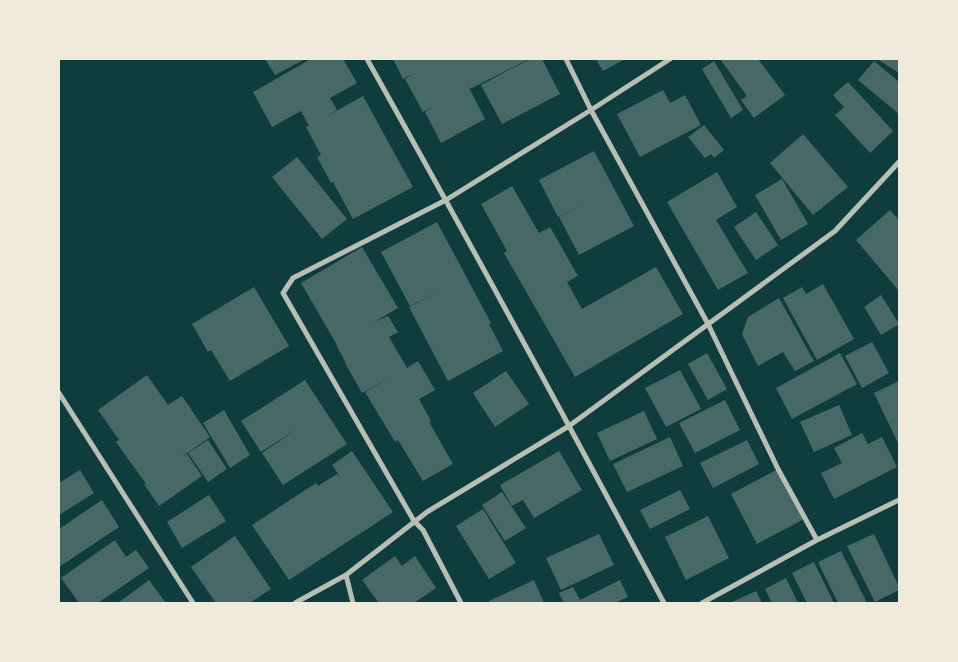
<svg xmlns="http://www.w3.org/2000/svg" width="958" height="662" font-family="Quicksand,sans-serif">
  <style>
    .building { fill: #486865 }
    .lines { fill: none; stroke-linecap: round; stroke-linejoin: round }
    .minor { stroke: #b8beb3; stroke-width: 5 }
  </style>
  <rect width="100%" height="100%" fill="#0f3d3e"/>
  <path class="building" d="M265,59H305L275,75Z
    M311,59H343L357,83L330,98L337,110L322,119L363,96L413,187L353,219L333,182L331,183L317,157L321,155L306,127L309,126L301,111L272,127L253,92Z
    M393,59H529L470,89L466,82L485,119L441,143L425,112L432,107L423,112L405,79L414,73L403,79Z
    M530,59H542L560,94L502,124L481,85Z
    M596,59H625L603,71Z
    M720,59H758L785,95L754,118L741,100L747,96Z
    M877,59H899V73Z
    M714,61L743,110L731,118L702,69Z
    M874,61L899,82V114L858,80Z
    M848,82L893,131L870,153L835,115L844,107L833,95Z
    M663,90L670,103L685,95L701,125L640,157L617,114Z
    M704,125L724,150L714,158L711,154L705,158L688,137Z
    M803,134L848,187L813,215L770,163Z
    M594,151L634,226L579,255L559,217L586,202L558,217L539,180Z
    M297,157L347,219L322,239L272,177Z
    M717,172L737,207L716,220L748,273L718,290L667,202Z
    M782,179L808,224L781,240L755,195Z
    M512,186L539,233L550,227L578,276L567,282L582,309L656,267L683,314L575,377L504,253L507,251L481,204Z
    M890,210L899,220V291L856,240Z
    M756,212L778,245L756,260L734,227Z
    M437,222L491,323L489,324L503,351L448,381L409,307L438,292L410,306L381,252Z
    M362,247L398,308L374,322L388,316L398,332L389,337L407,368L418,361L435,390L419,399L431,421L429,422L453,464L423,481L398,440L395,442L365,392L394,375L362,393L345,363H346L336,345H337L301,283Z
    M823,284L854,339L817,360L783,298L802,287L806,294Z
    M254,287L289,346L230,381L211,350L208,352L192,324Z
    M881,295L899,324L881,335L864,307Z
    M779,298L814,361L795,371L783,352L758,366L742,334L748,317Z
    M872,342L889,373L862,388L845,356Z
    M707,353L727,389L708,400L688,364Z
    M840,353L857,384L792,419L776,388Z
    M680,370L701,409L666,427L645,388Z
    M506,371L529,404L495,427L473,393Z
    M147,375L168,405L182,396L210,437L180,458L187,454L202,476L159,506L144,484H146L116,442L119,440L98,410Z
    M305,380L347,444L283,485L262,453L297,429L261,452L241,421Z
    M899,381V445L874,393Z
    M725,400L740,430L695,453L679,423Z
    M839,405L852,435L814,452L800,422Z
    M224,410L250,455L230,468L203,423Z
    M644,411L657,439L610,461L597,433Z
    M862,433L868,444L882,437L897,467L834,499L821,473L842,463L834,448Z
    M670,437L683,466L627,492L613,464Z
    M208,440L227,469L208,482L188,453Z
    M747,440L759,464L713,488L700,463Z
    M352,451L393,512L289,580L252,525L316,483L318,486L337,474L341,478L332,465Z
    M559,451L582,490L534,518L523,500L512,506L500,485Z
    M778,469L804,519L757,544L731,494Z
    M80,470L94,493L59,515V483Z
    M680,490L690,509L650,529L640,510Z
    M502,492L526,528L505,541L482,505Z
    M209,495L226,521L182,548L167,522Z
    M102,500L119,527L59,567V529Z
    M483,509L516,563L489,579L456,526Z
    M708,516L729,558L686,580L665,537Z
    M599,534L614,565L561,590L546,558Z
    M874,534L899,587V590L875,602L847,546Z
    M235,536L271,589L250,603H216L191,567Z
    M115,540L126,557L136,550L149,568L98,603H79L61,578Z
    M841,551L867,603H838L818,562Z
    M395,556L402,566L415,556L436,588L414,603H379L362,580Z
    M814,562L834,603H807L792,573Z
    M786,578L798,603H772L765,589Z
    M149,580L166,603H120L119,602Z
    M534,580L544,603H490L489,601Z
    M620,580L628,597L615,603H564L559,593L573,587L580,600Z
    M756,591L762,603H730Z"/>
  <g class="lines">
    <path class="minor" d="M367,59C468,239 567,421 664,603
      M566,59L591,110L708,324L778,469L817,540
      M59,393L193,603
      M346,575L353,603
      M295,603L346,575L427,512L569,426L835,231L899,162
      M461,603L423,530L414,521L283,293L293,278L446,200L591,110L670,59
      M702,603L817,540L899,500"/>
  </g>
  <rect width="958" height="662" fill="none" stroke="#f1e9da" stroke-width="120"/>
</svg>
